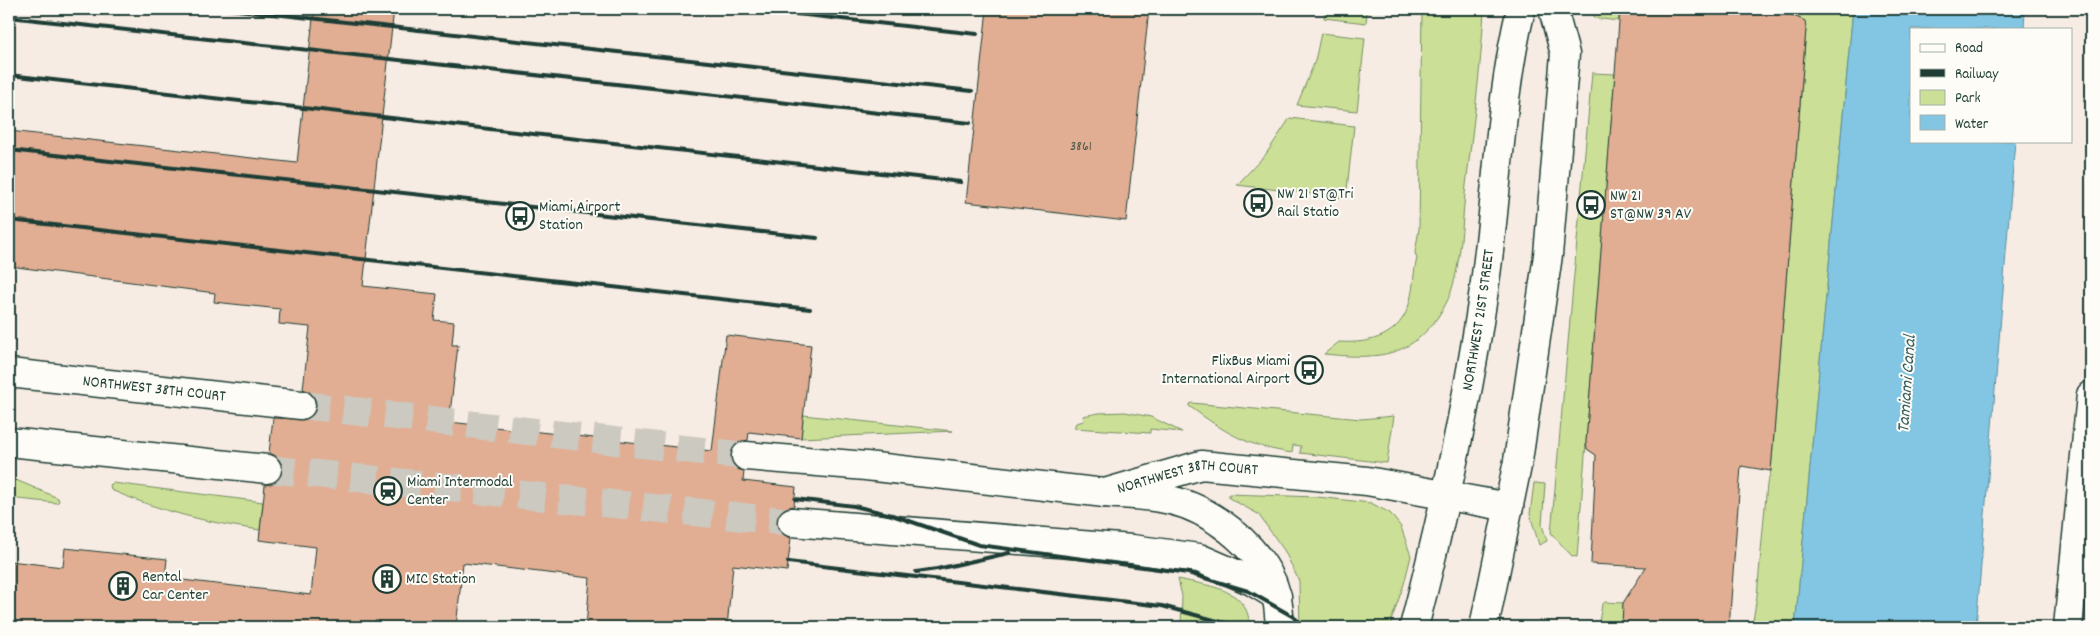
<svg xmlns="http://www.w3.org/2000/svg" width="2100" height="636" font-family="Dekko,sans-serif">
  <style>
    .green { fill: #cbe096; stroke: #758e65 }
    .water { fill: #83c6e4; stroke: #5b8f9e }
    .building { fill: #e1ae93; stroke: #1f3d34 }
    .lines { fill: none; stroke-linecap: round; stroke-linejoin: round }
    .minor-tunnel { stroke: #ccc9c0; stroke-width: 28; stroke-dasharray: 28 14; stroke-linecap: butt }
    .minor-casing { stroke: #1f3d34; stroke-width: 31 }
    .major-casing { stroke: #1f3d34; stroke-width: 31 }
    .highway-casing { stroke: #1f3d34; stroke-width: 31 }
    .minor { stroke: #fdfcf7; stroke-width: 28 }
    .major { stroke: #fdfcf7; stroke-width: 28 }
    .highway { stroke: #fdfcf7; stroke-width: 28 }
    .rail { stroke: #1f3d34; stroke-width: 4 }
    .labels { text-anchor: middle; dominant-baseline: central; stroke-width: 4; stroke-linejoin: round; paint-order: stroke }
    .number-label { font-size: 14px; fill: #50594c }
    .poi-label { font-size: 16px; fill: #1f3d34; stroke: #fdfcf7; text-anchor: start }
    .street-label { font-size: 16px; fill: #1f3d34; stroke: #fdfcf7 }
    .water-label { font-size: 18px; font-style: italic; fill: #385f60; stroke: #fdfcf7 }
  </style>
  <rect width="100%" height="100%" fill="#f7ece3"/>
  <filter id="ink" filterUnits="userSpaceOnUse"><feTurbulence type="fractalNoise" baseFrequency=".02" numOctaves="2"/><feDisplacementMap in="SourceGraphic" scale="10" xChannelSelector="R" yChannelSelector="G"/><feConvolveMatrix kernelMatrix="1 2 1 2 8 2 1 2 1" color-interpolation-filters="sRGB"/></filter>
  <g filter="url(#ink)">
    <path class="green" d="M1325,9H1367L1366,23L1324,18Z
      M1422,9H1484C1481,71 1472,133 1465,194C1462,225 1461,262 1451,292C1445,309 1433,326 1419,338C1391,361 1358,357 1324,354L1339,342C1371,344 1401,336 1410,301C1414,286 1413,272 1417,258L1415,253L1419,229Z
      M1595,9H1621L1618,21L1594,18Z
      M1716,9H1853L1795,627H1752L1757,596L1767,484L1771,471L1806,29L1803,20L1792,15Z
      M1321,33L1365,38L1357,111L1297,105L1315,61Z
      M1592,73L1615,74L1577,557L1572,556L1551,533Z
      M1290,118L1354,126L1346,198L1237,185L1266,154Z
      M1192,403L1361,419L1394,416L1387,463L1300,453L1301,446L1293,445L1292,453C1246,446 1226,433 1189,406V404Z
      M1125,412L1151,417L1182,432L1150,429V433L1074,428L1076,423L1084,421L1083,416L1099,413Z
      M803,415L953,431L801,438Z
      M9,477L58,498L59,501L57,503L9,498Z
      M113,483L263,502L260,530C208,523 160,511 111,490L110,485Z
      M1534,483L1545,484L1542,525L1547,541L1539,545L1530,514Z
      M1229,494L1317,497L1371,503L1390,513L1401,527L1411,556L1404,584L1389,627H1300L1299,581L1284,550L1258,514L1229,498Z
      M1178,579C1199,584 1230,586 1243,605C1248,611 1249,620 1251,627H1181L1182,596Z
      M1605,602L1623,603L1622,627H1598L1602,605Z"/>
    <path class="water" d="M1853,9H2025L2024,29H1911V141H2015L1976,627H1795Z"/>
    <path class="building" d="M314,9H394L363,286L437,294L434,320L454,322L452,345H458L449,422L712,451L726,335L811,345L801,438L749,432L748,440L739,442L733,447L731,454L732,463L737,469L744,471L743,481L796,487L794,506L785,508L779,513L777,520L778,529L784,535L791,538L787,571L733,565L727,627H586L590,578L463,563L456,627H9V561L63,567L65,548L167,559L165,578L311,595L316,547L259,540L265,485L274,483L279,479L282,471L281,462L276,456L269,453L273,418L307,419L313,415L316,407L315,398L310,392L303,389L310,327L279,324L280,309L214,302L215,293L9,266V131L297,163Z
      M987,9H1149L1126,221L966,202Z
      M1620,9H1716L1792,15L1805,21L1806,29L1771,471L1741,466L1729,627H1622L1623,603L1646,567L1591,564L1596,455L1587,449L1586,442Z"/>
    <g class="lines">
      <path class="minor-tunnel" d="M301,405L746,456
        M267,469L792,522"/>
      <defs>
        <g id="minor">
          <path id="s1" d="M9,373L301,405"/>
          <path d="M9,442L267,469"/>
          <path id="s2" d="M746,456L866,466L1105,493L1201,465L1367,481L1509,507"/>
          <path d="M792,522L1132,549L1199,558L1252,581L1277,596"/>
          <path d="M2068,627L2091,395"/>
        </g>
        <g id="major">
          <path id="s3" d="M1414,627C1444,511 1470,394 1486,275C1498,187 1500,95 1521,9"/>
          <path d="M1484,627L1518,461L1548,255L1565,54L1553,9"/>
        </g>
        <path id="highway" d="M1105,493C1127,495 1149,495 1170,500C1211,509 1255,544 1272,582C1278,597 1279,612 1280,627"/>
      </defs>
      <use href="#minor" class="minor-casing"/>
      <use href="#major" class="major-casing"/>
      <use href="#highway" class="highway-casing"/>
      <use href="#minor" class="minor"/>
      <use href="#major" class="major"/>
      <use href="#highway" class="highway"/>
      <path class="rail" d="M228,9L972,91
        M752,9L977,34
        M9,17L970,123
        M9,75L961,182
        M9,150L817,238
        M9,220L810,309
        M795,499L854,506L892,515L979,545L1188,573L1248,591L1292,616L1306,627
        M788,562L1162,606L1240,627
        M916,572L937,569L1009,553"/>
    </g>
  </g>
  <defs>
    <symbol id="bus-ring" viewBox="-11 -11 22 22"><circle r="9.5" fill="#fdfcf7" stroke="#1f3d34" stroke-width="1.5"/><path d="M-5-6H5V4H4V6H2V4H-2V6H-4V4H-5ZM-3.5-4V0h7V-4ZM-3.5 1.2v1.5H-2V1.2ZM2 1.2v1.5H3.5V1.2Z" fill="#1f3d34"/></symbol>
    <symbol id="station-ring" viewBox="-11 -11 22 22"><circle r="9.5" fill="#fdfcf7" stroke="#1f3d34" stroke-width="1.5"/><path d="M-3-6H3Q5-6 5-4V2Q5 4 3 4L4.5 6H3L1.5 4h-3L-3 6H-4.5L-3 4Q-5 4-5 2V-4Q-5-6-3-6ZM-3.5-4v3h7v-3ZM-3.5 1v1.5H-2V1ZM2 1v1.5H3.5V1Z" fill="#1f3d34"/></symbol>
    <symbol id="building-ring" viewBox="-11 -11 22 22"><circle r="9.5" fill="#fdfcf7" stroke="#1f3d34" stroke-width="1.5"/><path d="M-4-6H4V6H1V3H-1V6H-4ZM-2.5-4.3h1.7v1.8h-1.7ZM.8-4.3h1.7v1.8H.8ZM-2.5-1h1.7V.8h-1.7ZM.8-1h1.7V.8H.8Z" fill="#1f3d34"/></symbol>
  </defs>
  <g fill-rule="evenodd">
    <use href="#bus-ring" x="1242" y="187" width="32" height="32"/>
    <use href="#bus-ring" x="1575" y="189" width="32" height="32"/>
    <use href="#bus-ring" x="504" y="200" width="32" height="32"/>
    <use href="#bus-ring" x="1293" y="354" width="32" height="32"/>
    <use href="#station-ring" x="372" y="475" width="32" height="32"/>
    <use href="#building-ring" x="371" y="563" width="32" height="32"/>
    <use href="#building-ring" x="107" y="570" width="32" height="32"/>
  </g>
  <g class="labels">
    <g class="number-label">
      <text x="1081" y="147">3861</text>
    </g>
    <g class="poi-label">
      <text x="1277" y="194">NW 21 ST@Tri<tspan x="1277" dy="18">Rail Statio</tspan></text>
      <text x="1610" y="196">NW 21<tspan x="1610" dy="18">ST@NW 39 AV</tspan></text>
      <text x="539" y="207">Miami Airport<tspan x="539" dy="18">Station</tspan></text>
      <text x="1290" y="361" text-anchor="end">FlixBus Miami<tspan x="1290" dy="18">International Airport</tspan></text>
      <text x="407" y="482">Miami Intermodal<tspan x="407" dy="18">Center</tspan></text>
      <text x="142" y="577">Rental<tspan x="142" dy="18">Car Center</tspan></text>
      <text x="406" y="579">MIC Station</text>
    </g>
    <g class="street-label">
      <text stroke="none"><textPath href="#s3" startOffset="314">NORTHWEST 21ST STREET</textPath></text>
      <text stroke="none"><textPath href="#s1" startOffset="146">NORTHWEST 38TH COURT</textPath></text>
      <text stroke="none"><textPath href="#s2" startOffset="446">NORTHWEST 38TH COURT</textPath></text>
    </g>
    <g class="water-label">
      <text transform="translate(1908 384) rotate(-86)">Tamiami Canal</text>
    </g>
  </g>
  <rect width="2100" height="636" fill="none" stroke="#fdfcf7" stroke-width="30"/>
  <rect x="15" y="15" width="2070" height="606" fill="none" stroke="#1f3d34" stroke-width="2" filter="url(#ink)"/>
  <rect x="1910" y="28" width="162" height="115" fill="#fdfcf7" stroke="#a4b0a9"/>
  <rect x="1920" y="44" width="25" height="8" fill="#fdfcf7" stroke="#a4b0a9"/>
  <text x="1955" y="52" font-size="15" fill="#1f3d34">Road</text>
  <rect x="1920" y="69" width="25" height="8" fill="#1f3d34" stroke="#a4b0a9"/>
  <text x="1955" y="78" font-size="15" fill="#1f3d34">Railway</text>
  <rect x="1920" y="90" width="25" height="15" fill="#cbe096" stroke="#a4b0a9"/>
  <text x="1955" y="102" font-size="15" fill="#1f3d34">Park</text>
  <rect x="1920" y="115" width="25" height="15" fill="#83c6e4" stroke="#a4b0a9"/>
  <text x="1955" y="128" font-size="15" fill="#1f3d34">Water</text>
</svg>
